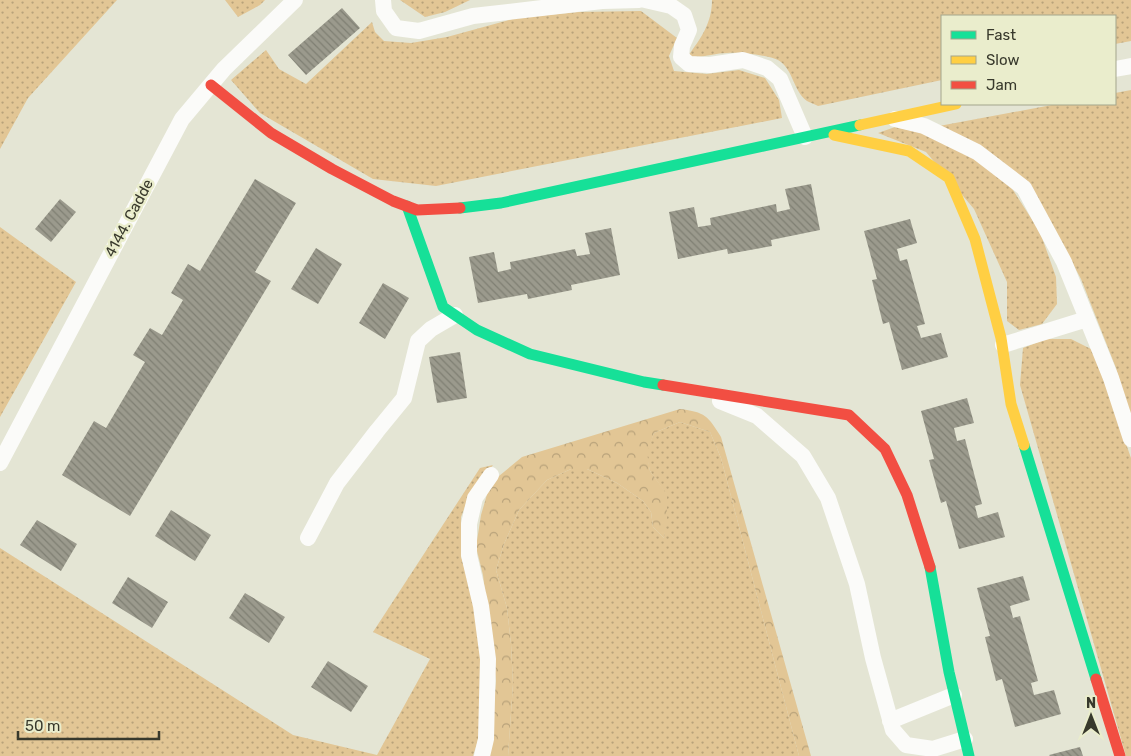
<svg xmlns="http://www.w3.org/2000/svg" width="1131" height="756" font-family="Rubik,sans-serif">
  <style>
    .grass { fill: url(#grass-dots) }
    .forest { fill: url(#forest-crowns) }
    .building { fill: url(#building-back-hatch) }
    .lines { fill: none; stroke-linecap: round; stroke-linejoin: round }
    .street { stroke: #fbfbf9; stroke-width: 16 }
    .fast { stroke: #16e098; stroke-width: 11 }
    .slow { stroke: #ffcf43; stroke-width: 11 }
    .jam { stroke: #f24e42; stroke-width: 11 }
    .labels { text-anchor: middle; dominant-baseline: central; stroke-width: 5; stroke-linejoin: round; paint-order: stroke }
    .street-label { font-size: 15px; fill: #38392c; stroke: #eaedcc }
  </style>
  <defs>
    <pattern id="grass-dots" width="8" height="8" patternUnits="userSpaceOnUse" patternTransform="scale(1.25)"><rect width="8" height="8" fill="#e2c695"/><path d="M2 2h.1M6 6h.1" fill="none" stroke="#b8a27a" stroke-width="1.8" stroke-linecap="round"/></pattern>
    <pattern id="forest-crowns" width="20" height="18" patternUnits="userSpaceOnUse" patternTransform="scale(1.25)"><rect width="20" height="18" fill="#e2c695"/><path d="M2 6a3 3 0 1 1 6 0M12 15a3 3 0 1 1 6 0" fill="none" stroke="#b8a27a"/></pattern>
    <pattern id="building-back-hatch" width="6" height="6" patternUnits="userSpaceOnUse" patternTransform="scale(1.25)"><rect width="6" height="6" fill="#9b9a8d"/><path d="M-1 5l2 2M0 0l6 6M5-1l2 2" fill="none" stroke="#7f7f73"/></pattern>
  </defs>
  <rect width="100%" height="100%" fill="#e4e5d4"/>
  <path class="grass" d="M0,0H117L28,98L0,149Z
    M225,0H265L260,5L238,17Z
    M400,0H470L445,12L425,17Z
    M712,0H1131V41L1115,44V16H942V80L818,106C815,104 810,103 807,101C793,91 793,68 778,60C768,55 738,52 727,53C714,53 701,59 688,56C701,38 712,23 712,0Z
    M641,11L677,38L669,56L674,71L707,74L739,70L765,78L779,100L782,118L436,186L373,179L260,113L231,80L266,50L279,69L306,84L372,22L375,32L384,41L411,43L447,37L516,18L579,12Z
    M1131,90V420L1116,368L1081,279L1029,182L939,126L1057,104H1115V93Z
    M895,127L931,135L990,164L1013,190L1040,232L1056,277L1057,304L1042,324L1019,330L1007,321V282L974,209L926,152L878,133Z
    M0,227L76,282L0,417Z
    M1046,339H1071L1093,350L1131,458V756H1126L1020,385L1023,348Z
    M680,422L710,432L721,458L799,756H508L513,684L511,644L507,608L496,570L504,544L519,510L547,480L571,469H587L617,483L643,501L651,512L653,527L664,538L667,495L650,471L646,453L654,433Z
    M493,465L470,493L461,517V556L476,612L482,667L479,737L473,756H0V548L293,735L377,755L430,659L373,632L480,468Z"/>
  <path class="forest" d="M680,409C705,412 708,416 721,437L811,756H799L721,458L710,432L680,422L654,433L647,453L650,471L667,494V522L664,538L653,527L651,512L643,501L617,483L587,469H571L547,480L519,510L504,544L496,570L507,608L511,644L513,684L508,756H489L496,681L483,575L476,547L481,515L488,491L499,476L522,457Z"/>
  <path class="building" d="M342,8L360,28L306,75L288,55Z
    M255,179L296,203L255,272L271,281L130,516L62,475L94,421L106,428L145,362L133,355L150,328L162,335L183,300L171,293L188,264L200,271Z
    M811,184L820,230L771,240L772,246L728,254L727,249L678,259L669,212L694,207L698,227L711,225L710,218L776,204L777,212L790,209L785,189Z
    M60,199L76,212L51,242L35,229Z
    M910,219L917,243L897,249L900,261L907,259L925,324L917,326L921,338L941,333L948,357L902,370L889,322L883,324L872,280L877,279L864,231Z
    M611,228L620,275L571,285L572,290L528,299L527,294L478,303L469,257L494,252L498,272L511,269L510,262L575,249L577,256L590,254L585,233Z
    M316,248L342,264L318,304L291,289Z
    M383,283L409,298L385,339L359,323Z
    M460,352L467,398L437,403L429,357Z
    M967,398L974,423L954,428L957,441L965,439L982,504L975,506L978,518L998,512L1005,537L959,549L946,501L941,503L929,460L934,459L921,411Z
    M171,510L211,535L195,561L155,536Z
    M37,520L77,544L61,571L20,545Z
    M1023,576L1030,600L1010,606L1013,618L1020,616L1038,681L1031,683L1034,695L1054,690L1061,714L1015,727L1002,679L996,681L985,637L990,636L977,588Z
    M128,577L168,602L152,628L112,603Z
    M245,593L285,617L269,643L229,618Z
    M328,661L368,686L351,712L311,687Z
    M1080,747L1083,756H1050L1049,755Z"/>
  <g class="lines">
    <path class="street" d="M383,0L384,11L396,28L419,31L473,16L602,1L639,0
      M645,0L671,6L684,15L689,30L682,46L681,57L689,64L710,65L743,60L767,68L780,79L805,137
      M1115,69L1131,66
      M895,119L924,126L977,152L1024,188L1064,262L1111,378L1131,439
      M1003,345L1087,319
      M720,401L757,416L803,456L828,498L857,584L873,658L893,730L906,745L933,749L965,739
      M0,463L182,119L224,69L295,0
      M308,538L337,483L377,431L404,398L418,341L431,329L455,315
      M890,721L954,695
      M482,756L486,739L488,659L481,606L469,555V524L475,498L491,475"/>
    <path class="fast" d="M407,206L443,307L477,330L530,354L644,382L663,385
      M460,208L501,203L860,125
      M1024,445L1096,679
      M930,567L949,672L969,756"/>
    <path class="slow" d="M860,125L956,104
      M834,135L909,151L949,178L975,239L1001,338L1011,404L1024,445"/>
    <path class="jam" d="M211,85L271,133L332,169L393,201L417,210L460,208
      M663,385L849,415L885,449L907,495L930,567
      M1096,679L1120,756"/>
  </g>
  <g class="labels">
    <g class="street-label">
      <text transform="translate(129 218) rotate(-62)">4144. Cadde</text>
    </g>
  </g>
  <rect x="941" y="15" width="175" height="90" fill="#eaedcc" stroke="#a3a58c"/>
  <rect x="951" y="31" width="25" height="8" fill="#16e098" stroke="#a3a58c"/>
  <text x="986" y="40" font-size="15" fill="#38392c">Fast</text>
  <rect x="951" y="56" width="25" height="8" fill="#ffcf43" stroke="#a3a58c"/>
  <text x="986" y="65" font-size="15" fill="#38392c">Slow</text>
  <rect x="951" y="81" width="25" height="8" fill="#f24e42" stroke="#a3a58c"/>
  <text x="986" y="90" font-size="15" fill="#38392c">Jam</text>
  <g transform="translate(1091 716)" stroke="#eaedcc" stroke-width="4" paint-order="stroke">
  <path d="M0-4L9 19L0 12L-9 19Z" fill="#38392c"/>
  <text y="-8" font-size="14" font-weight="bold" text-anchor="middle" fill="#38392c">N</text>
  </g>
  <path d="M18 731v8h141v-8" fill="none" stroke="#38392c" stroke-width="2.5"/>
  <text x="25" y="731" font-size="15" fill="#38392c" stroke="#eaedcc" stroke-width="4" paint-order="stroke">50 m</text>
</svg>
